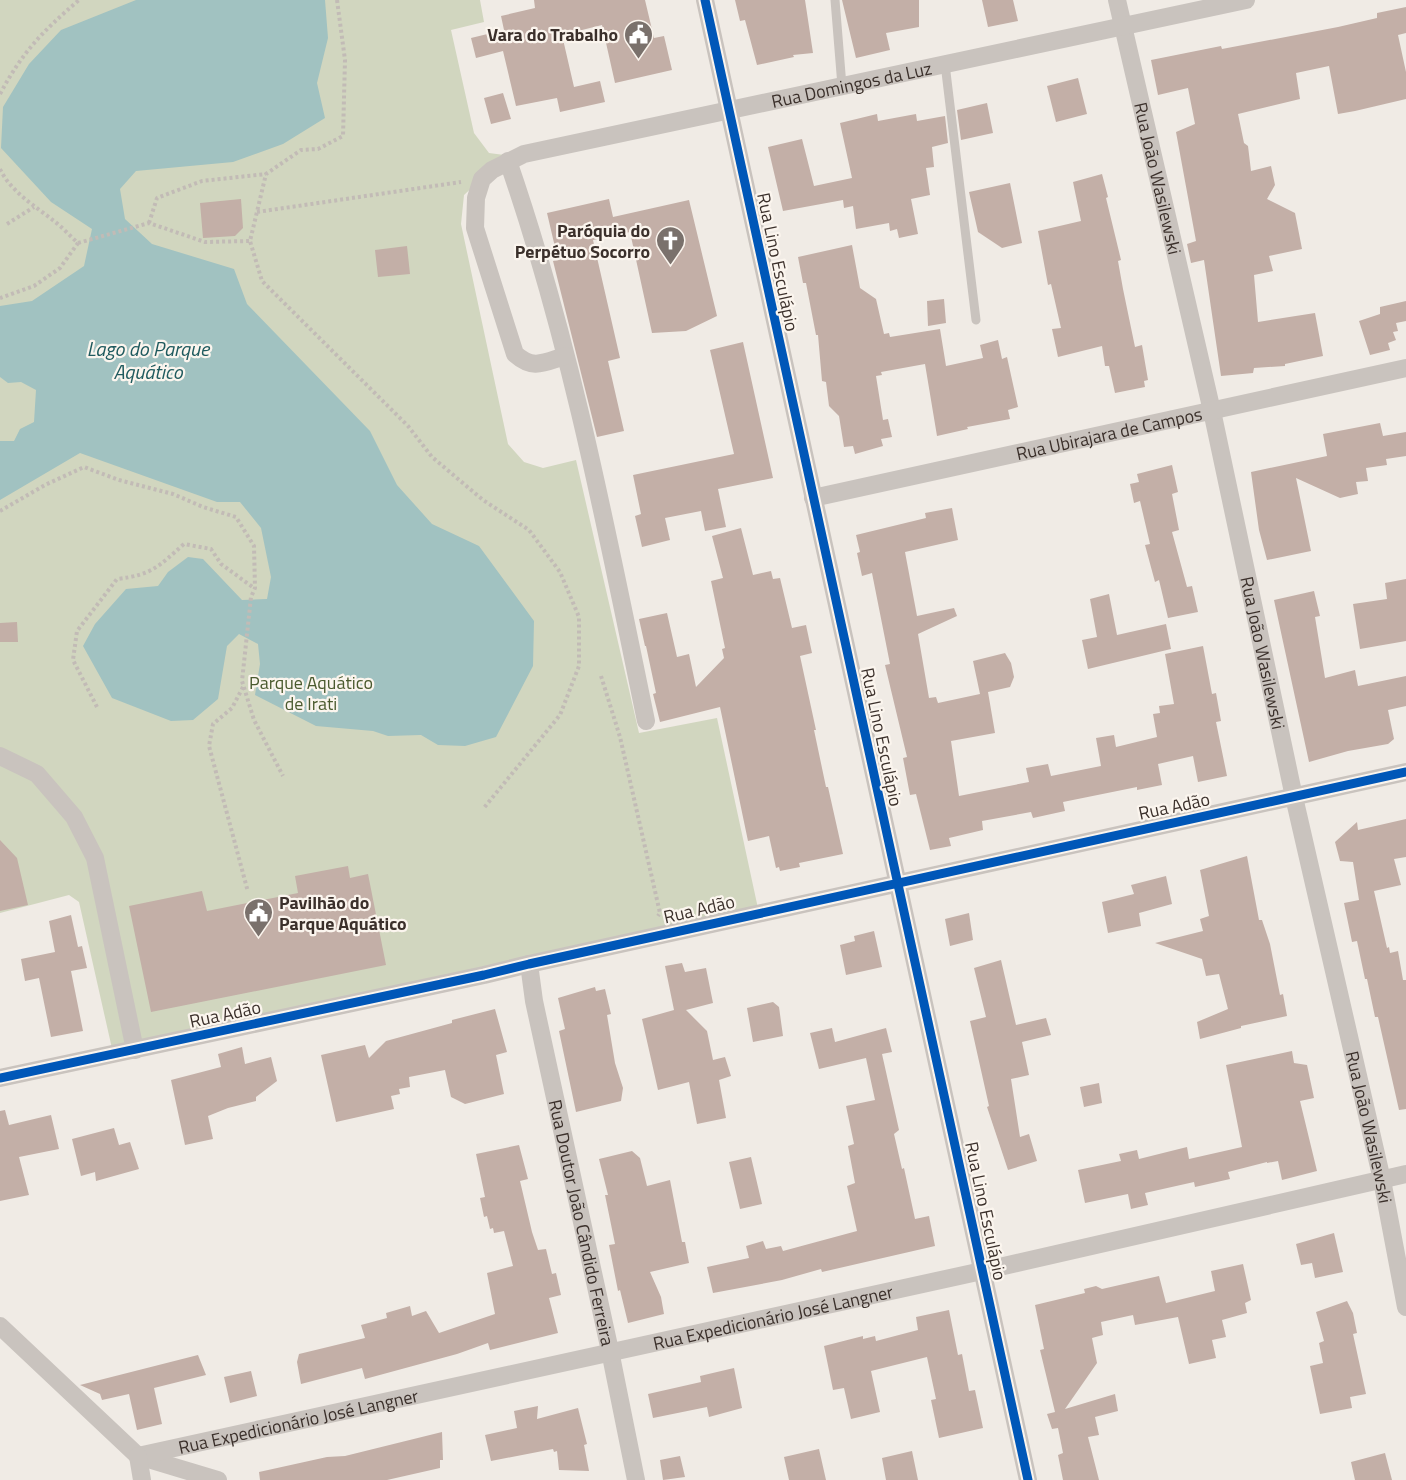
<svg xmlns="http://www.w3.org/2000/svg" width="1406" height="1480" font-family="'Titillium Web',sans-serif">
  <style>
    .green { fill: #d1d6bf }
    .water { fill: #a1c2c1 }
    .building { fill: #c3afa7 }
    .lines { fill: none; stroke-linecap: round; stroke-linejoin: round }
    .path { stroke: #c2bbb6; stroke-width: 4; stroke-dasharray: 3 3; stroke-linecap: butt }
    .service { stroke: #c9c3be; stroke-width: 9 }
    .minor { stroke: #c9c3be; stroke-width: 18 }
    .cycleway-casing { stroke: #fbf5ee; stroke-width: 13 }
    .cycleway { stroke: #0057b8; stroke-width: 9 }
    .labels { text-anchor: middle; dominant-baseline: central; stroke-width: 4.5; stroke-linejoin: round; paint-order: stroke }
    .poi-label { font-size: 18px; font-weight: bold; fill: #3b302b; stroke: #fbf5ee; text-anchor: end }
    .street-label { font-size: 18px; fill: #3b302b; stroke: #fbf5ee }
    .park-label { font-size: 18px; fill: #4a5a2e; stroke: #fbf5ee }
    .water-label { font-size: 20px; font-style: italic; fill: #1f5a5e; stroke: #fbf5ee }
  </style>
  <rect width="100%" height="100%" fill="#f0ebe5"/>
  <path class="green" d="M0,0H480L484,22L451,30L474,133L489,153L519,157L492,169L464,195L461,224L508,444L524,462L543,468L576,460L639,733L717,718L759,913L113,1053L79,902L69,895L0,913Z"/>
  <path class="water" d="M136,0H325L328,38L317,83L325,118L283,144L233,162L136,171L120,189L125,219L152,244L234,269L247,304L370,431L397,485L432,524L479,546L534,621L533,666L496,737L465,746L438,745L421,735L388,736L373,731L316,726L255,695L260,664L258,644L239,634L227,646L218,699L193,720L171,721L112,698L83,646L95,624L126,589L158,586L168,572L188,557L203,559L242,600L267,599L271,577L261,528L240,502H217L80,453L0,500V441H14L20,429L34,422L36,390L21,382L8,383L0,377V306L32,301L84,266L92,229L51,202L1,148L3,107L29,64L61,30Z"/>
  <path class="building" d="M534,0H645L654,38L664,36L672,70L615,83L602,25L562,35L574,87L600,81L605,102L560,112L557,98L516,106L503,51L476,58L471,38L504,30L501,16L535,8Z
    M735,0H805L813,53L793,55L794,57L757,65L745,20L740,21Z
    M842,0H919V27L886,33L890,50L856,58Z
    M982,0H1013L1018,21L988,27Z
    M1406,7V33L1398,35L1406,72V99L1355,111L1338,114L1329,66L1296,73L1300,99L1238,114L1244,143L1248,146L1251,171L1271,166L1275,185L1267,199L1295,213L1302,249L1269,256L1273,271L1254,275L1258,322L1315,313L1323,356L1285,364V366L1254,368L1253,373L1221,376L1204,260L1191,263L1187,244L1196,241L1176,132L1195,124L1188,88L1158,95L1151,60L1221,46L1222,49L1338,27L1377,18V13Z
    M1078,78L1087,114L1056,122L1047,86Z
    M503,93L511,119L491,124L484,98Z
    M987,103L993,133L961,140L957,110Z
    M877,114L878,121L916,114L917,121L945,116L948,143L932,147L934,167L926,168L930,195L911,199L918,234L899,238L897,229L890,231L889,223L856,229L853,206L844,208L843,200L783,211L768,147L802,139L814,186L852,178L840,123Z
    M1102,174L1108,197L1106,198L1121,260L1118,261L1123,289L1135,347L1142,345L1148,380L1144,381L1145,387L1115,393L1109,366H1105L1102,346L1058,357L1052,329L1061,328L1051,284L1048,285L1038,231L1081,221L1073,182Z
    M1010,183L1022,243L1002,248L978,232L969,192Z
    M241,199L243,228L235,236L203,238L200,203Z
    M609,199L613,217L689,200L717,316L686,331L652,333L630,232L593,240L620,358L608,361L624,431L597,437L553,261L558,260L547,213Z
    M852,245L860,288L876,299L884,334L889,333L890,337L940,329L946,366L983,358L980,345L998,340L1002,359L1007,357L1018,407L1008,410L1010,419L967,427L968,429L937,436L925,364L881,372L882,375L876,376L883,420L888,419L892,437L881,439L883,446L855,454L853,446L844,447L839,416L829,406L826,382L822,381L818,335H816L806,283H803L798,257Z
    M407,246L410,274L378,277L375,250Z
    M944,299L946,323L928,326L927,301Z
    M1406,301V321L1396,323L1398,331L1393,332L1396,340L1388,343L1390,350L1370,355L1359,321L1380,314V307Z
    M743,342L773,478L718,489L726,527L705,531L701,511L665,518L670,540L642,547L635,516L641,514L633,475L734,454L710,350Z
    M1380,423L1383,436L1406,432V456L1386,459L1387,465L1366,468L1368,481L1356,482L1358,494L1340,498L1296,478L1311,551L1267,560L1259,530L1251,472L1327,456L1323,434Z
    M1172,465L1178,492L1172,494L1179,530L1172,532L1187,587L1192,586L1198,612L1168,618L1159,580L1155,582L1145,545L1150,544L1140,501L1134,503L1130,484L1139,482L1137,474Z
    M952,508L958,540L905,552L917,616L954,608L957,616L918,634L929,698L936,697L938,703L980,694L973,661L1005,653L1011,663L1014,677L1010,687L988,692L995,733L951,741L959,796L1029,782L1026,768L1048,764L1051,776L1101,766L1096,738L1114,735L1116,747L1157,737L1153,714L1160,713L1159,706L1174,704L1165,654L1203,646L1212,694L1216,693L1221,721L1216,722L1227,776L1198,782L1193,756L1158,764L1162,785L1137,790V787L1063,802L1065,811L1033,818L1031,812L982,821L983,830L949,838L951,846L930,850L916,794L910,795L903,758L907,757L885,665L890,664L872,573L862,576L857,553L860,552L856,535L926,518L925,513Z
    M741,528L753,575L771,571L773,579L780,578L792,628L806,625L812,653L800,656L816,730H814L826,787H828L843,854L799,863L800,867L780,871L779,867L776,868L769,836L748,841L720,707L660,722L653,694L656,693L646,646H645L639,619L667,613L677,657L689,654L696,687L724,658L722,649L725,648L711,581L723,578L712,536Z
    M1406,579V641L1360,649L1353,604L1387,599L1385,583Z
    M1314,591L1320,616L1315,617L1325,678L1355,670L1358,686L1406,676V706L1388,710L1394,739L1388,744L1348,751L1309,762L1274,600Z
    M1109,594L1117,635L1166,624L1171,649L1088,669L1082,640L1097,637L1090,599Z
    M17,622L18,642H0V623Z
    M1406,819V857L1394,859L1401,885L1374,891L1387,948L1389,947L1390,953L1398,951L1403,980H1406V1109L1399,1110L1378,1017H1375L1367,979H1365L1357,941L1352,942L1344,903L1359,900L1353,862L1340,861L1335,842L1357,822L1358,830Z
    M0,840L17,858L28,905L0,911Z
    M1247,856L1259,920H1262L1270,944L1280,995L1283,994L1287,1016L1241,1026V1028L1200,1039L1197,1022L1228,1009L1219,974L1206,976L1202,959L1155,943L1203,931L1200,919L1209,916L1200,870Z
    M348,866L350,878L368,874L386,965L151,1012L129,906L202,891L207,911L298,893L295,876Z
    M1166,876L1172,904L1139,913L1141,926L1108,933L1102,902L1134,894L1131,885Z
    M969,913L973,940L950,946L945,919Z
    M71,915L78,947L82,946L87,968L71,971L83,1031L51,1037L39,978L25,981L21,959L55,952L49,921Z
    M874,931L882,967L846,975L840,945L855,941L854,936Z
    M1001,960L1016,1025L1046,1018L1051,1035L1022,1042L1029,1075L1011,1079L1020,1137L1029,1134L1037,1161L1008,1170L987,1107L989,1106L970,1021L986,1017L974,968Z
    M682,963L685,972L706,968L713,1003L686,1010L707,1031L713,1060L725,1057L731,1076L719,1080L726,1118L697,1124L689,1082L658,1090L642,1019L674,1010L665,966Z
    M595,987L596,991L605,989L611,1014L607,1015L615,1063L623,1088L621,1101L576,1112L559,1031L565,1029L558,998Z
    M773,1002L779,1007L783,1036L753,1042L747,1008Z
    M495,1009L507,1052L496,1055L504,1094L465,1104L451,1097L445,1070L409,1077L410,1087L399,1089L400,1094L391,1096L394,1109L336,1122L321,1055L365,1045L369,1058L386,1041L452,1023V1020Z
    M832,1028L835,1042L886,1028L892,1052L882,1054L899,1130L894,1134L902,1169L904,1168L915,1219L929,1216L935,1246L822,1272L821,1269L782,1280L713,1293L707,1267L749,1258L746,1246L763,1241L766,1249L781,1246L783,1251L857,1231L847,1186L855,1183L848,1146L854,1144L846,1106L875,1100L866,1058L819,1069L810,1033Z
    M242,1047L245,1064L271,1057L277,1081L256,1097V1101L228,1108L208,1116L213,1139L185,1145L171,1080L221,1067L218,1054Z
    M1292,1051L1294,1063L1307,1065L1314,1098L1300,1101L1317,1171L1282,1180L1278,1161L1267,1163V1162L1228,1172L1230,1179L1195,1187L1194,1182L1145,1193L1148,1205L1131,1209L1128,1194L1085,1203L1078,1170L1121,1161L1119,1154L1137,1150L1139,1159L1187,1147L1189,1159L1242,1147L1226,1065Z
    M1099,1083L1102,1103L1084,1107L1080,1087Z
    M5,1110L9,1125L51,1115L59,1149L19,1157L29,1195L0,1201V1111Z
    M114,1128L119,1145L130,1142L139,1169L96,1181L95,1172L81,1176L72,1139Z
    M519,1145L528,1179L520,1181L532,1232L538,1250L546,1249L552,1274L556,1273L561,1295L549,1298L558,1333L490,1350L488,1343L457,1354L365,1379L362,1368L301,1384L297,1362L299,1354L365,1338L361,1325L387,1318L386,1313L410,1306L412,1316L426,1311L439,1333L495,1314L487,1273L513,1266L504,1231L494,1233L493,1228L490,1229L487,1216L484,1217L480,1198L485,1197L476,1154Z
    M632,1151L640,1158L647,1186L670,1180L682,1242H685L689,1263L650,1272L661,1297L664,1314L628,1323L620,1290L618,1291L609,1245L615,1244L605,1195H608L599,1159Z
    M751,1157L762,1204L740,1209L729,1162Z
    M1334,1233L1343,1272L1315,1278L1312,1263L1301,1265L1296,1244Z
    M1243,1264L1251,1300L1245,1303L1247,1313L1222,1320L1226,1337L1212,1340L1216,1358L1189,1364L1178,1317L1135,1325L1133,1315L1101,1322L1103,1335L1092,1338L1097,1363L1065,1409L1115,1394L1118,1411L1095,1417L1099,1435L1088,1437L1099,1480H1063L1058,1455L1063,1453L1058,1428L1052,1429L1047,1414L1055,1412L1040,1350L1044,1349L1035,1305L1085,1293L1084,1289L1096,1286L1102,1289L1159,1276L1166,1303L1215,1291L1211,1271Z
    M1347,1301L1353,1313L1357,1333L1353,1334L1366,1394L1350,1397L1352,1408L1320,1414L1310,1366L1323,1363L1319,1343L1324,1341L1316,1312Z
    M949,1310L958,1355L962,1354L969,1391L975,1390L983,1428L939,1438L931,1400L936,1399L927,1357L871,1371L880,1412L851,1419L844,1388L833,1390L824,1346L863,1336V1339L875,1336L876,1341L918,1330L916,1317Z
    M198,1355L206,1375L154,1388L162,1424L137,1430L129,1394L102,1400L100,1394L80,1385Z
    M734,1368L742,1408L709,1417L707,1407L653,1418L648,1394L701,1382L700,1376Z
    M251,1371L257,1396L230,1403L224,1377Z
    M538,1406L537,1419L578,1408L587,1444L584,1445L589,1471L559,1470L557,1451L554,1452L553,1449L491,1461L485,1435L517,1428L514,1411Z
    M442,1432L443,1460H440V1468L387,1480H260L259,1472L327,1457L345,1456Z
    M819,1449L826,1480H789L784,1457Z
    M912,1451L918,1480H886L882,1458Z
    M1385,1453L1392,1480H1355L1351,1462Z
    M680,1456L685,1477L663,1480L660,1460Z"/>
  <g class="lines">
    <path class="path" d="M337,0L345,60L343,136L318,149L301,150L266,174L250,241L262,281L408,426L432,457L483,500L529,530L560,572L579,617V666L560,715L483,809
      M0,94C23,51 43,31 79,0
      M0,169C11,192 35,206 54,221C62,227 70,236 78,243L60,268L34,286L0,298
      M257,212L461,182
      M149,223L157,198L202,181L266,174
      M7,224L34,207
      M78,243L149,223L205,242L250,241
      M0,511L45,485L84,467L119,480L173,494L203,507L236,517L254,546L255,588L251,597L242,681L254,720L283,776
      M601,676L620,737L660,913L658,916
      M243,687L232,708L213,724L209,746L248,892
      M97,707L73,660L77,631L117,579C152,575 159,566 184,544L211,549L221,564L254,588"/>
    <path class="service" d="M835,0L842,86
      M945,64L976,320"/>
    <g class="minor">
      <path d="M705,0L1028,1480"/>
      <path id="s1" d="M1117,0L1212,411L1294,797L1382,1180L1406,1307"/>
      <path d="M508,161C571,343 607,532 646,721"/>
      <path id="s2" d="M565,356C543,363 533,370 515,354L475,228L476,198L482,179L492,170L524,154L1246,0"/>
      <path id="s3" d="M813,498L1406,368"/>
      <path d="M0,756L37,774L74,817L95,858L135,1050"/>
      <path id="s4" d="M529,964L534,1001L610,1351L636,1480"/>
      <path d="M0,1078L484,975L529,964L1406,772"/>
      <path d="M0,1326L138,1456L218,1480"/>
      <path id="s5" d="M138,1456L982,1271L1406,1174"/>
      <path d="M138,1456L142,1480"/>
    </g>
    <defs>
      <path id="cycleway" d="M705,0L1028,1480
        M0,1078L484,975L529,964L1406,772"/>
    </defs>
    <use href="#cycleway" class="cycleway-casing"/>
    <use href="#cycleway" class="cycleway"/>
  </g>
  <defs>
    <symbol id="civic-pin" viewBox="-11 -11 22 30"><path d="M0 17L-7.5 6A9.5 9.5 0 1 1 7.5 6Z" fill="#7a716c" stroke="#fbf5ee"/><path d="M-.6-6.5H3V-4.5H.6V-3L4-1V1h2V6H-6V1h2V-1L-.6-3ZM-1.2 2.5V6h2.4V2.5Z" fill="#fff"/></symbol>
    <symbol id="church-pin" viewBox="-11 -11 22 30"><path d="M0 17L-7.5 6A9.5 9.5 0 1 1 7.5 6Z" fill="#7a716c" stroke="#fbf5ee"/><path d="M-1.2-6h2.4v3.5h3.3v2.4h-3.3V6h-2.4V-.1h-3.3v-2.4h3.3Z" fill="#fff"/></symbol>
  </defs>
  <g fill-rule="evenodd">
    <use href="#civic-pin" x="622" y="18" width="33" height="45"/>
    <use href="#church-pin" x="654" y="224" width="33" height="45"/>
    <use href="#civic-pin" x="242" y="896" width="33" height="45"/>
  </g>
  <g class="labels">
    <g class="poi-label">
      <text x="618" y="34">Vara do Trabalho</text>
      <text x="650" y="230">Paróquia do<tspan x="650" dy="21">Perpétuo Socorro</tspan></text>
      <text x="279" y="902" text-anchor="start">Pavilhão do<tspan x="279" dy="21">Parque Aquático</tspan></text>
    </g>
    <g class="street-label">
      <text stroke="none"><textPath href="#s2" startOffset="620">Rua Domingos da Luz</textPath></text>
      <text stroke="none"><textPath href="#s1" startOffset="183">Rua João Wasilewski</textPath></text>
      <text transform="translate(778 262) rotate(78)">Rua Lino Esculápio</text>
      <text stroke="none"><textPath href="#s3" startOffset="303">Rua Ubirajara de Campos</textPath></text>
      <text stroke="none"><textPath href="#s1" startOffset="669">Rua João Wasilewski</textPath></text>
      <text transform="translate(882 737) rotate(78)">Rua Lino Esculápio</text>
      <text transform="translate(1174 806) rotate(-12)">Rua Adão</text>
      <text transform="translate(699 909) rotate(-13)">Rua Adão</text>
      <text transform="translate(225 1014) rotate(-12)">Rua Adão</text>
      <text stroke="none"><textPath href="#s1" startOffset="1155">Rua João Wasilewski</textPath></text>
      <text transform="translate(986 1211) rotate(78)">Rua Lino Esculápio</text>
      <text stroke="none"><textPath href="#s4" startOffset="264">Rua Doutor João Cândido Ferreira</textPath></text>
      <text stroke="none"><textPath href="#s5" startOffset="650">Rua Expedicionário José Langner</textPath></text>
      <text stroke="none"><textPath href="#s5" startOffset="164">Rua Expedicionário José Langner</textPath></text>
    </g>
    <g class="park-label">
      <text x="311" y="682">Parque Aquático<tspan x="311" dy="21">de Irati</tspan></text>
    </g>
    <g class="water-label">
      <text x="148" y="348">Lago do Parque<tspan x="148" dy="23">Aquático</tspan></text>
    </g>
  </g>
</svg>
